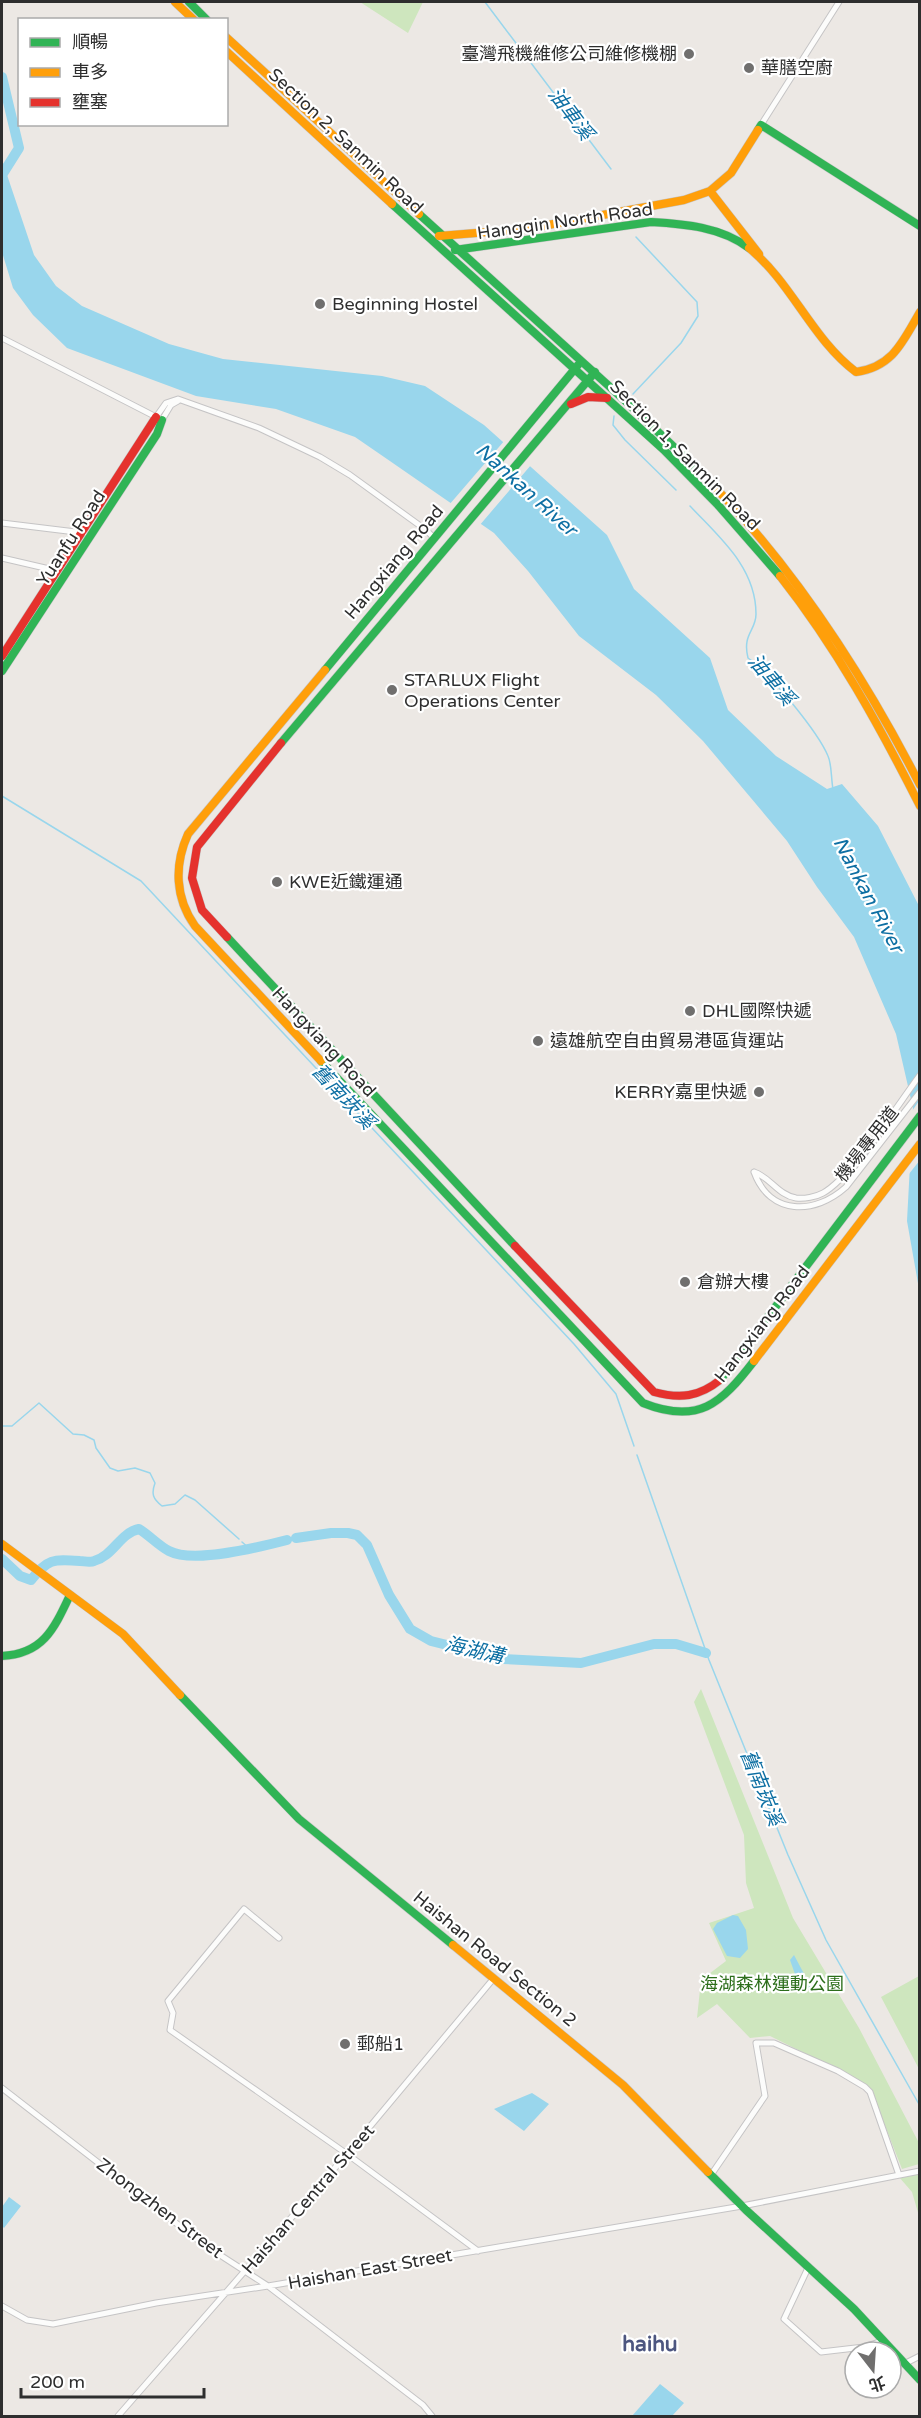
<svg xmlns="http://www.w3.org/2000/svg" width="921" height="2418" font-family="'Varela Round','Noto Sans TC',sans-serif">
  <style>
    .green { fill: #cee6be }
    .water { fill: #99d6ec }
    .pier { fill: #ece8e4 }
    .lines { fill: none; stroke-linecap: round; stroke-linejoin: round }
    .stream { stroke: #99d6ec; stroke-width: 1.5 }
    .river { stroke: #99d6ec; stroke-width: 10 }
    .street-casing { stroke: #c5c4c5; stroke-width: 7 }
    .fast-casing { stroke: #c5c4c5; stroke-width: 9 }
    .slow-casing { stroke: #c5c4c5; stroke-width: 9 }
    .jam-casing { stroke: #c5c4c5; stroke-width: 9 }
    .street { stroke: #fcfcfb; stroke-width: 5 }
    .fast { stroke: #30b455; stroke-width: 8 }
    .slow { stroke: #ff9f0a; stroke-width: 8 }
    .jam { stroke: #e5322d; stroke-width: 8 }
    .poi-dot { fill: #706f6e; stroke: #fff; stroke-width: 2 }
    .labels { text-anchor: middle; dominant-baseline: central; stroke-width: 4.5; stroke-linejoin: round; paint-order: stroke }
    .poi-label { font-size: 18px; fill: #2e2e2e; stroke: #fff; text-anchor: start }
    .street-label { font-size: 18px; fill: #2e2e2e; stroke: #fff }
    .park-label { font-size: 18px; fill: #2c6e1b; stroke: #fff }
    .water-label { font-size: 20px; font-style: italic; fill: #0d6fa3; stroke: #fff }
    .quarter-label { font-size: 21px; font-weight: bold; fill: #4d5680; stroke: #fff }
  </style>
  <rect width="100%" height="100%" fill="#ece8e4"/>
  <path class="green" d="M360,2H423L408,33Z
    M701,1689L793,1918L859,2028L919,2143V2164L902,2169L871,2090L859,2080L770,2036L750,2038L717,2004L697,2018L701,1980L726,1961L709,1923L754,1908L746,1883L744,1835L694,1702Z
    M919,1976V2069L881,1997Z
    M919,2173V2216L912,2192L899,2177Z"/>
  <path class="water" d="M2,160L34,255L56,286L82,306L169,344L223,359L382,376L425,386L484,425L607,535L634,589L710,658L728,710L776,756L827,789L842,784L878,826L919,906V1289L907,1221L913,1108L896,1034L854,937L817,887L787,841L703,741L656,695L579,636L528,571L494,533L387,459L355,437L276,409L196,396L67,348L33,315L13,288L2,252Z
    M733,1915L738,1916L746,1930L748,1949L740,1958L727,1956L713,1929L717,1923Z
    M794,1955L810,1985L808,1990L804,1992L800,1985L802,1982L796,1977L790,1960Z
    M532,2093L549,2104L524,2131L494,2109Z
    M9,2197L21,2206L4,2228L2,2226V2207Z
    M660,2384L684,2403L672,2416H632Z"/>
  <path class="pier" d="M505,440L531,465L479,526L449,505Z
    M919,1101L920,1160L905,1179L910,1114Z"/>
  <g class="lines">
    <path class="stream" d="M485,2L611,169
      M633,394L681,343L698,316L697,302L636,237
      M614,416L613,425L625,440L676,490
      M690,506C719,537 756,567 756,614C756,631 742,634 748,658C769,672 818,732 828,756C832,765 831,779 833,789
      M2,796L141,881L574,1344L616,1394L634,1446
      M2,1426H12L39,1403L73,1434L84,1435L94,1440L96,1448L110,1468L118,1471L135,1468L150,1473L155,1483C151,1494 153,1499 162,1506L175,1504L185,1495L195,1500L239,1539
      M637,1455L709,1660L788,1855L826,1940L920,2106
      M242,1542L250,1549"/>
    <path class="river" d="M2,77L19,148L2,175
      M296,1538L331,1533H348L357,1535L367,1545L389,1595L410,1629L431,1641L503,1659L581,1663L654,1644H676L706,1653
      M2,1559L20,1576L31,1580C48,1559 52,1559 80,1561C84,1561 90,1563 94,1561C113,1556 120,1533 139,1529C149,1535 159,1546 169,1551C194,1564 260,1547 287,1540"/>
    <defs>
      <path id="street" d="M761,125L839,2
        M2,338L162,420L171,405L178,401
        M156,417L166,403L178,399L259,428L320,457L350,475L426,530L434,538
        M2,523L84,533
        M2,558L58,571
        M754,1172C770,1216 815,1215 846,1187L920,1092
        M754,1172C770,1177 778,1195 796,1198C804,1199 816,1197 823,1193C851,1178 899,1103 920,1075
        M279,1938L244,1909L168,2001L173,2013L170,2030L347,2154L478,2251
        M2,2088L203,2244L268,2286L423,2405L432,2416
        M711,2175L765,2096L756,2043H774L838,2071L865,2087L870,2092L899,2175
        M808,2268L784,2319L821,2352L864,2347L882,2341
        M2,2306L27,2320L53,2324L156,2303L268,2286L742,2206L920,2171
        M904,2364L920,2356
        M118,2416L347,2154L494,1978"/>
      <path id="fast" d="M189,2L207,20
        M758,130L761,125L920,226
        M392,204L664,450L718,505L780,576
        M419,214L631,406L702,474
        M455,250L651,222C685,224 721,227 749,248
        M325,670L578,365
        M2,671L157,434L162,420
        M281,743L595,372
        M227,937L515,1246
        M321,1061L643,1403C698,1425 721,1404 754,1361
        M720,1380L920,1116
        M2,1656C43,1654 54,1629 70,1595
        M180,1695L299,1819L453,1945
        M708,2172L746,2210L854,2309L920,2380"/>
      <path id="slow" d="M175,2L194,20
        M226,37L419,214
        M226,51L392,204
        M710,191L759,254
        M439,236L526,229L684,200L710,191L731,173L758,130
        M749,248C792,283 812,339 856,372C893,367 903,341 920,312
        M702,474C792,564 862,672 920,785
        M780,576C836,647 879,725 920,806
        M321,1061L195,926C175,898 174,865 188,834L325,670
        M754,1361L920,1144
        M2,1544L123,1634L180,1695
        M453,1945L623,2085L708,2172"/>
      <path id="jam" d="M571,404L588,397L607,398
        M2,656L156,417
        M227,937L202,910L192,878L197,847L281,743
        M515,1246L654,1392C680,1399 699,1397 720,1380"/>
    </defs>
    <use href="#street" class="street-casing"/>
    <use href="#fast" class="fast-casing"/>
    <use href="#slow" class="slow-casing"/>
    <use href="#jam" class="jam-casing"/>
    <use href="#street" class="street"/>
    <use href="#fast" class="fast"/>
    <use href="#slow" class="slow"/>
    <use href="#jam" class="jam"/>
  </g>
  <g class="poi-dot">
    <circle cx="689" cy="54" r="6"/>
    <circle cx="749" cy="68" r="6"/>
    <circle cx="320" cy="304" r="6"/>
    <circle cx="392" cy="690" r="6"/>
    <circle cx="277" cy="882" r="6"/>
    <circle cx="690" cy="1011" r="6"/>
    <circle cx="538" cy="1041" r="6"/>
    <circle cx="759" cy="1092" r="6"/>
    <circle cx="685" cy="1282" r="6"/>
    <circle cx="345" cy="2044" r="6"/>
  </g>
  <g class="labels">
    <g class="poi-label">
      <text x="677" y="54" text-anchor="end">臺灣飛機維修公司維修機棚</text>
      <text x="761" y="68">華膳空廚</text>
      <text x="332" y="304">Beginning Hostel</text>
      <text x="404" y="680">STARLUX Flight<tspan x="404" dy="21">Operations Center</tspan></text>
      <text x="289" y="882">KWE近鐵運通</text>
      <text x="702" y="1011">DHL國際快遞</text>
      <text x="550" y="1041">遠雄航空自由貿易港區貨運站</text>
      <text x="747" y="1092" text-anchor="end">KERRY嘉里快遞</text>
      <text x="697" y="1282">倉辦大樓</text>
      <text x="357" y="2044">郵船1</text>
    </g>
    <g class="street-label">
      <text transform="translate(346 141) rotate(43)">Section 2, Sanmin Road</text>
      <text transform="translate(565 221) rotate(-8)">Hangqin North Road</text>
      <text transform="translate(685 455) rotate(45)">Section 1, Sanmin Road</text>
      <text transform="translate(71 538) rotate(-57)">Yuanfu Road</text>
      <text transform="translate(394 562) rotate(-50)">Hangxiang Road</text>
      <text transform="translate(324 1042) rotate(47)">Hangxiang Road</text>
      <text transform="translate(867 1144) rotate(-52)">機場專用道</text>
      <text transform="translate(762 1324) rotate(-52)">Hangxiang Road</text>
      <text transform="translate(495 1959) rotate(39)">Haishan Road Section 2</text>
      <text transform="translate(308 2199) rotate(-49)">Haishan Central Street</text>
      <text transform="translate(160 2208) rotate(37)">Zhongzhen Street</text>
      <text transform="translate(370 2269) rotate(-10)">Haishan East Street</text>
    </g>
    <g class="park-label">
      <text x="772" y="1984">海湖森林運動公園</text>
    </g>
    <g class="water-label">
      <text transform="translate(570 114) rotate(53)">油車溪</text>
      <text transform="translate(526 490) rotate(42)">Nankan River</text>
      <text transform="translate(771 680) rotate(50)">油車溪</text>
      <text transform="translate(868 895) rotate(62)">Nankan River</text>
      <text transform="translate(343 1097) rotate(47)">舊南崁溪</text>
      <text transform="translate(474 1651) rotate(13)">海湖溝</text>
      <text transform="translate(761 1788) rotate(68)">舊南崁溪</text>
    </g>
    <g class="quarter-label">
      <text x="650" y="2344">haihu</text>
    </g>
  </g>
  <rect width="921" height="2418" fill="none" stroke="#2e2e2e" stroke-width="6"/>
  <rect x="18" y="18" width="210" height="108" fill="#ffffff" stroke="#ababab" stroke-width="1.5"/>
  <rect x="30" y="38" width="30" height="9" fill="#30b455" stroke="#ababab" stroke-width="1.5"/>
  <text x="72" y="48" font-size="18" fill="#2e2e2e">順暢</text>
  <rect x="30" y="68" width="30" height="9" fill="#ff9f0a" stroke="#ababab" stroke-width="1.5"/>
  <text x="72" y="78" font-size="18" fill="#2e2e2e">車多</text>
  <rect x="30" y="98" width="30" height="9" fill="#e5322d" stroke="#ababab" stroke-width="1.5"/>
  <text x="72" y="108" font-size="18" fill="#2e2e2e">壅塞</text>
  <g transform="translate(873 2370) rotate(163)"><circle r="28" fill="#ffffff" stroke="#ababab" stroke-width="1.5"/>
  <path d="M0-4.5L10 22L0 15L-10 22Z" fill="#706f6e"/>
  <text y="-9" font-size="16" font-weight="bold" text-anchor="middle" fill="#2e2e2e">北</text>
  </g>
  <path d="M21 2388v9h183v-9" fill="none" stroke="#2e2e2e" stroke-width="3"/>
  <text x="30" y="2388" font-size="18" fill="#2e2e2e" stroke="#ffffff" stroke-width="4.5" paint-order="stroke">200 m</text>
</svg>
